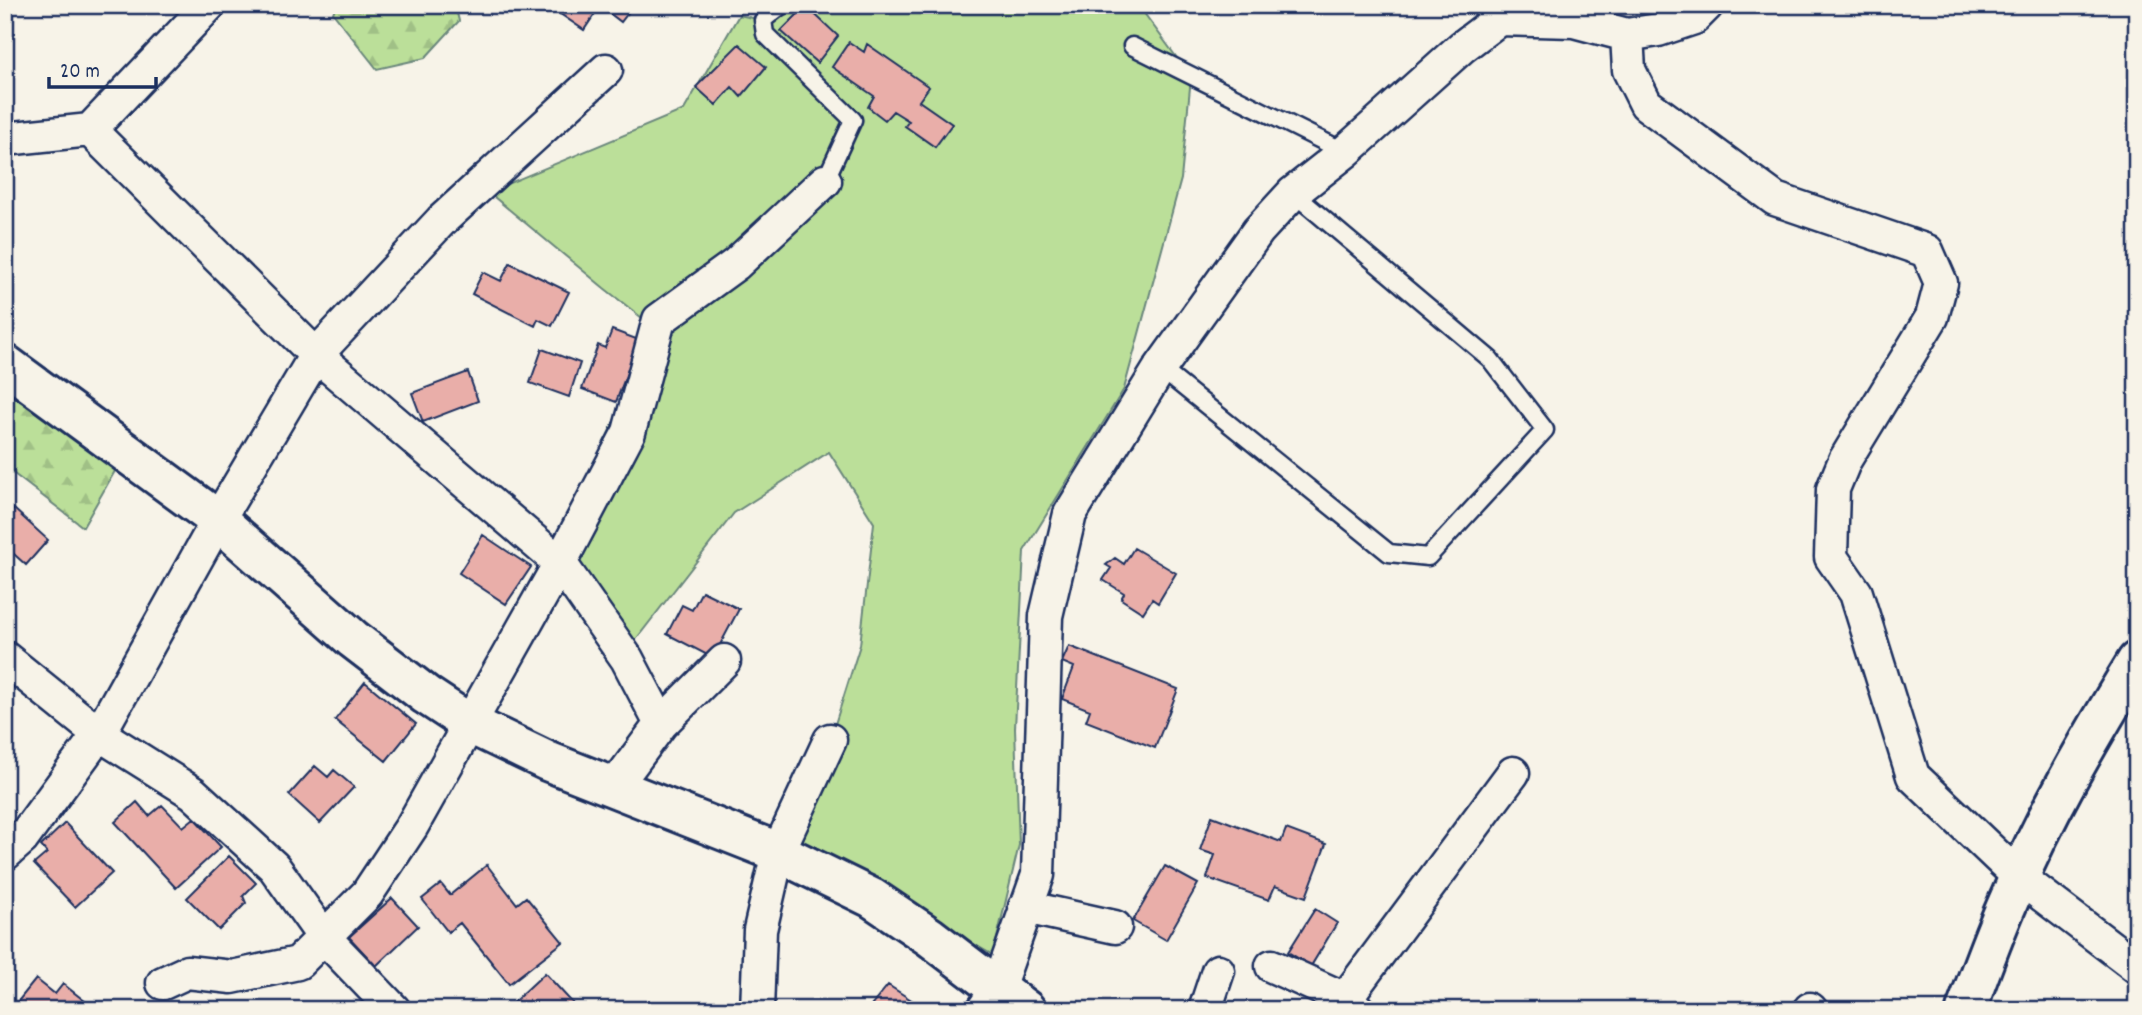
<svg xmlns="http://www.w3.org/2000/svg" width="2142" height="1015" font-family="Dekko,sans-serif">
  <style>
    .green { fill: #bbdf99; stroke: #6b877c; stroke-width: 2 }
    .forest { fill: url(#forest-firs); stroke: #6b877c; stroke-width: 2 }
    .building { fill: #e9aea9; stroke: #1b2f5e; stroke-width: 2 }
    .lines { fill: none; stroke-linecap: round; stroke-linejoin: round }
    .lane-casing { stroke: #1b2f5e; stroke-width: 21 }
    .street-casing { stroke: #1b2f5e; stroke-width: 37 }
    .secondary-casing { stroke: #1b2f5e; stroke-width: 44 }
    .lane { stroke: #f7f3e8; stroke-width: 16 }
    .street { stroke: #f7f3e8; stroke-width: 32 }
    .secondary { stroke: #f7f3e8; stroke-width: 38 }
  </style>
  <defs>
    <pattern id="forest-firs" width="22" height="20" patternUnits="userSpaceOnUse" patternTransform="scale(1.75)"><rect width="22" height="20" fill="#bbdf99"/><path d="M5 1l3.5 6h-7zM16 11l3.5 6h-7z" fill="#a0c086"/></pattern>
  </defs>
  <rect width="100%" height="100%" fill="#f7f3e8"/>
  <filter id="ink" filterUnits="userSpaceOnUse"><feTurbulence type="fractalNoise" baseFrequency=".0143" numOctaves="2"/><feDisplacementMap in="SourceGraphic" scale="14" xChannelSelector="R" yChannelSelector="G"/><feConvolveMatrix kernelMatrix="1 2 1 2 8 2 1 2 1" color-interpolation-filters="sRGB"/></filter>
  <g filter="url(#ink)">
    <path class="green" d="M748,5H1138L1191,77L1181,179L1124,389L1024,551L1015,728L1019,845L993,955L793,841L830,740L860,645L874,523L829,452L734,513L634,642L552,557L656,329L604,288L488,192L684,110L739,15L762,20Z"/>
    <path class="forest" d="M336,5H455L459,21L425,58L377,69L333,13Z
      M5,383L119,464L83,527L5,467Z"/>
    <path class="building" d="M547,5H634L621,22L600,6L584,30Z
      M806,6L838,36L817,63L781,31Z
      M849,42L864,52L867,44L929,87L919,101L952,124L935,147L905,126L909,121L893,111L885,120L868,107L874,96L832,67Z
      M739,44L766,67L741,97L732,87L716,105L696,87Z
      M510,263L569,292L552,326L538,319L535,326L472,294L483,272L501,281Z
      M612,330L639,340L616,402L582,389L598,345L605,348Z
      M542,349L580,363L569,397L530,383Z
      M468,372L478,401L423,422L412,393Z
      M14,509L48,540L26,565L5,546V518Z
      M483,535L531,567L506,604L459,573Z
      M1134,548L1176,573L1158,603L1152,599L1143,613L1121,599L1124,593L1103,580L1111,568L1106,565L1115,558L1124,564Z
      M702,591L739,609L713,658L667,634L682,605L692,610Z
      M1069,646L1178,689L1155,748L1086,721L1090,710L1062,699L1074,667L1062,662Z
      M365,682L416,724L386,761L335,720Z
      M315,766L328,777L334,770L354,787L320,823L289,795Z
      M137,802L149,816L162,805L183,827L194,818L221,847L176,888L115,822Z
      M1212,816L1281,842L1286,829L1326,844L1306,897L1275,886L1269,900L1207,878L1215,855L1200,850Z
      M65,823L112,873L75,907L34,864L47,853L41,846Z
      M229,856L256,883L243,896L246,903L219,930L187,898Z
      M487,865L517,904L526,897L563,942L509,984L460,923L448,932L422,899L441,884L450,895Z
      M1165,866L1198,884L1166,940L1133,921Z
      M392,898L418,926L376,966L349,937Z
      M1315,909L1337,923L1311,966L1288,952Z
      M545,973L579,1010H505Z
      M36,979L55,994L63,984L95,1009L22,1010L15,1005Z
      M888,985L927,1010H868Z"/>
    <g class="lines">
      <defs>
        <path id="lane" d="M782,5L763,20L765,34L853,120L825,181
          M1132,46L1345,152
          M1160,368L1389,553L1428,557L1545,430L1490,359L1293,193"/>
        <path id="street" d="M1627,35L1629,70L1646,104L1775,199L1927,251L1941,283L1932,317L1845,460L1833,489L1831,557L1856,593L1913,776L2020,878L2137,967
          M90,130L316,355L560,563L627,659L661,724L615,786
          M5,139L90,130L209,5
          M5,658L99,734L193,793L274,867L323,936L394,1010
          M661,724L724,661
          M5,854L22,839L99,734L218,520L316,355L441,221L606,70
          M1025,907L1115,927
          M1272,966L1345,999
          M163,983L187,972L232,977L298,963L367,894L412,826L560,563L629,432L659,320L736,264L825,181
          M1810,1009L1811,1010
          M757,1010L760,930L778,852L830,740
          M983,1010L998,988L1038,875L1046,616L1070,514L1160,368L1258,231L1293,193L1345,152L1462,47L1499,19L1574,21L1627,35L1658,30L1694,18L1707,5
          M1205,1010L1218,971
          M1358,1010L1345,999L1513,773"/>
        <path id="secondary" d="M5,364L218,520L353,639L426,695L470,724L547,761L778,852L872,898L930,937L1026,1010
          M1966,1010C1980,973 1993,936 2009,900C2044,817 2090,738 2137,661"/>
      </defs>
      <use href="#lane" class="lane-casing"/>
      <use href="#street" class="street-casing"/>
      <use href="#secondary" class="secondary-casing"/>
      <use href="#lane" class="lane"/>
      <use href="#street" class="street"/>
      <use href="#secondary" class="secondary"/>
    </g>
  </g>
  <rect width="2142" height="1015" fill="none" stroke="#f7f3e8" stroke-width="28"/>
  <rect x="14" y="14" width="2114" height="987" fill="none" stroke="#1b2f5e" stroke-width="2.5" filter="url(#ink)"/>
  <path d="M49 77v10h107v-10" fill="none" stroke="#1b2f5e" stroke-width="3.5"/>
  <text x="60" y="77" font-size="21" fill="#1b2f5e" stroke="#f7f3e8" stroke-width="5" paint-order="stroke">20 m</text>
</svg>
